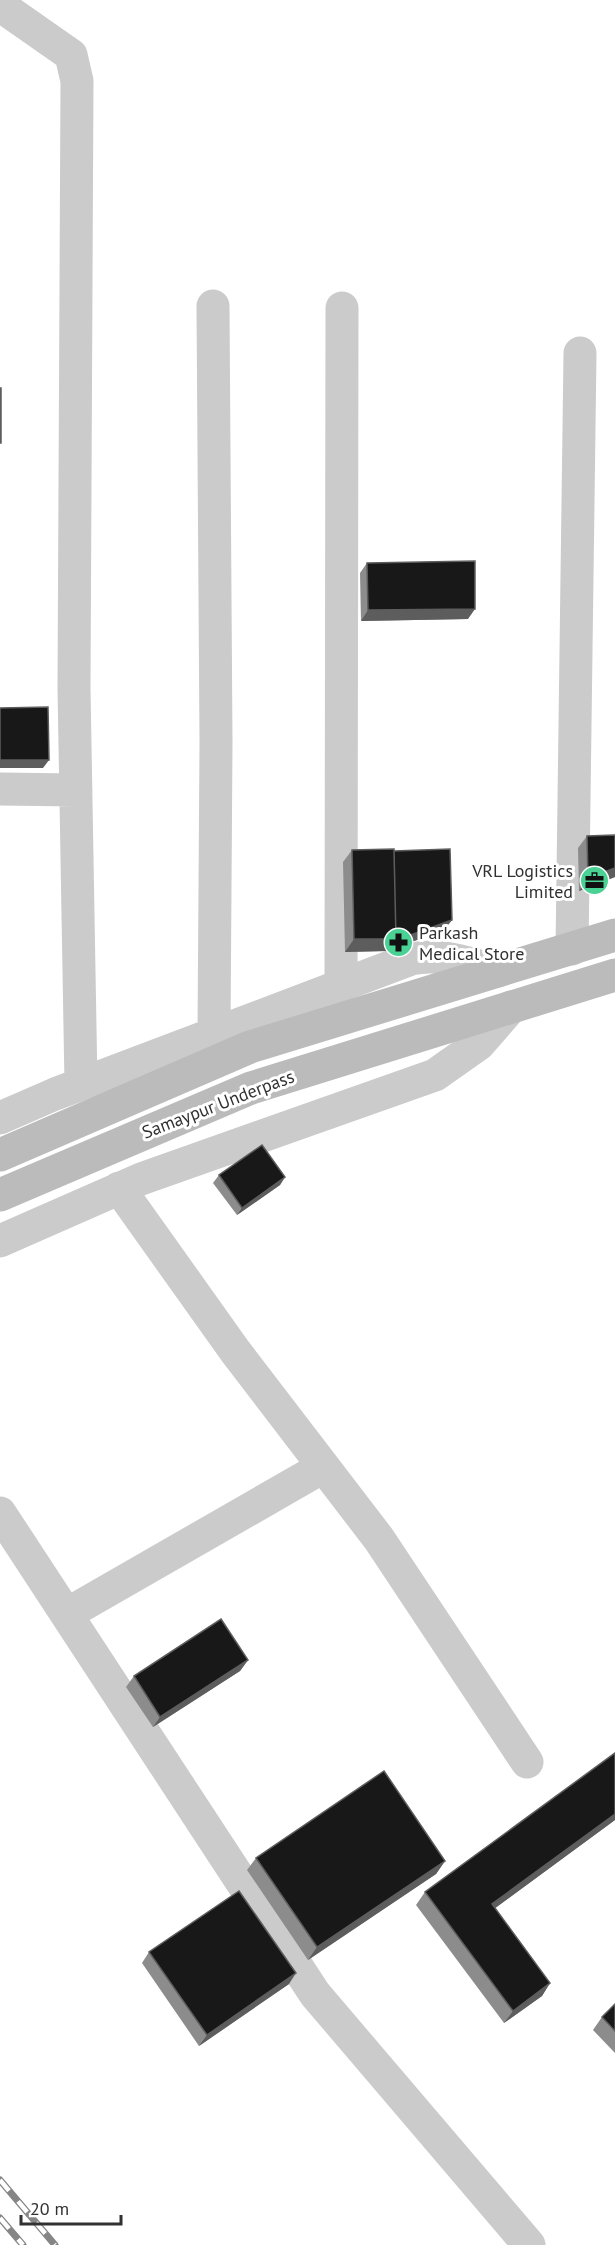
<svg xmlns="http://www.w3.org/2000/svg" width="615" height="2245" font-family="'PT Sans',sans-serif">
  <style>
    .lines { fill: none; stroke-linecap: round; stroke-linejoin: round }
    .minor { stroke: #cbcbcb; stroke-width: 33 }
    .secondary { stroke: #bbb; stroke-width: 33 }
    .rail-casing { stroke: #868686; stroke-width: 7 }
    .rail { stroke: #fff; stroke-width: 4.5; stroke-dasharray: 14; stroke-linecap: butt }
    .wall { fill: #8c8c8c }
    .shaded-wall { fill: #5d5d5d }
    .building { fill: #181818; stroke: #5d5d5d; stroke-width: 1.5 }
    .labels { text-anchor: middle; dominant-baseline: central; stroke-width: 6; stroke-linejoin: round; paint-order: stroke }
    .poi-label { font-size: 18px; fill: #313131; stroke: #fff; text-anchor: end }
    .street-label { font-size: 18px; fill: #313131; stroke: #fff }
  </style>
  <rect width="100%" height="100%" fill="#fff"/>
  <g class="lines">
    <path class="minor" d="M0,2L8,11L71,55L77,81L74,688L81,1084
      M213,306L216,742L214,1033
      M0,789L76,790
      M572,949L580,353
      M341,985L342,308
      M0,1118L55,1094L411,959C441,952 469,964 498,971
      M119,1188L235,1351L379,1539L527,1762
      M0,1241L141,1179L435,1075L479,1044L511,1007
      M0,1513L315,1994L529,2245
      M67,1614L323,1467"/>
    <path class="secondary" d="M0,1155L250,1047L615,935
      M0,1195L251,1088L615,975"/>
    <defs>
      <path id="rail" d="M0,2180L55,2245
        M0,2218L23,2245"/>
    </defs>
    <use href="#rail" class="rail-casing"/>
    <use href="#rail" class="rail"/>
  </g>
  <path class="wall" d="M367,563L468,619L361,621L360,573Z
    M587,836L615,877L579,891L578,848Z
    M352,850L394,851L452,920L444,930L387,951L345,952L343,862Z
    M219,1175L285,1177L280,1185L237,1215L213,1183Z
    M248,1660L240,1671L153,1727L126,1687L134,1676Z
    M615,1753V1820L495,1908L550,1983L542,1996L504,2023L416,1905L425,1892Z
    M256,1858L445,1861L436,1874L308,1960L247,1870Z
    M149,1952L289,1984L199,2046L142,1963Z
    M615,2004V2053L593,2030L602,2017Z"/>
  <path class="shaded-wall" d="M475,609L468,619L361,621L368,610Z
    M0,760H49L43,768H0Z
    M615,868V877L579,891L588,878Z
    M452,920L444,930L387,951L345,952L354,939Z
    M285,1177L280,1185L237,1215L242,1208Z
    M248,1660L240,1671L153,1727L160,1717Z
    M615,1814V1820L483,1917L492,1904Z
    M445,1861L436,1874L308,1960L317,1947Z
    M296,1973L289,1984L199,2046L207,2035Z
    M550,1983L542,1996L504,2023L513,2011Z"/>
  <path class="building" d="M0,388H1V443H0Z
    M475,561V609L368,610L367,563Z
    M48,707L49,760H0V708Z
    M615,835V868L588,878L587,836Z
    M394,849L396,939H354L352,850Z
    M450,849L452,920L394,941L396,939L394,851Z
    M262,1145L285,1177L242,1208L219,1175Z
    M221,1619L248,1660L160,1717L134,1676Z
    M615,1753V1814L492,1904L550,1983L513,2011L425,1892Z
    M384,1771L445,1861L317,1947L256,1858Z
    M239,1891L296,1973L207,2035L149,1952Z
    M615,2004V2031L602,2017Z"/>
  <defs>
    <symbol id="office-disc" viewBox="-11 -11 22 22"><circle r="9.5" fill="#49d293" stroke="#fff"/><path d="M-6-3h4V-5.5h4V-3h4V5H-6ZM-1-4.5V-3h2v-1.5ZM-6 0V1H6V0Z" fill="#111"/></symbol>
    <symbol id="pharmacy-disc" viewBox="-11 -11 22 22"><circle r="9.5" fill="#49d293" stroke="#fff"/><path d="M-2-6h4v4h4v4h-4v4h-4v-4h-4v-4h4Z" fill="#111"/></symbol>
  </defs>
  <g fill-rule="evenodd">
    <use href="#office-disc" x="578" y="864" width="33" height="33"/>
    <use href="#pharmacy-disc" x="382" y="926" width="33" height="33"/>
  </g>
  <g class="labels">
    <g class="poi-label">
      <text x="573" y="870">VRL Logistics<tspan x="573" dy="21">Limited</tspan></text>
      <text x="419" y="932" text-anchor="start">Parkash<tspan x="419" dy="21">Medical Store</tspan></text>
    </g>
    <g class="street-label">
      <text transform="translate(218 1104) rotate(-21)">Samaypur Underpass</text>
    </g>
  </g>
  <path d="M21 2215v9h100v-9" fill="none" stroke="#313131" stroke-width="3"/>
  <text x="30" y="2215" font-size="18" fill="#313131" stroke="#ffffff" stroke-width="4.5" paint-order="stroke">20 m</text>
</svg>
